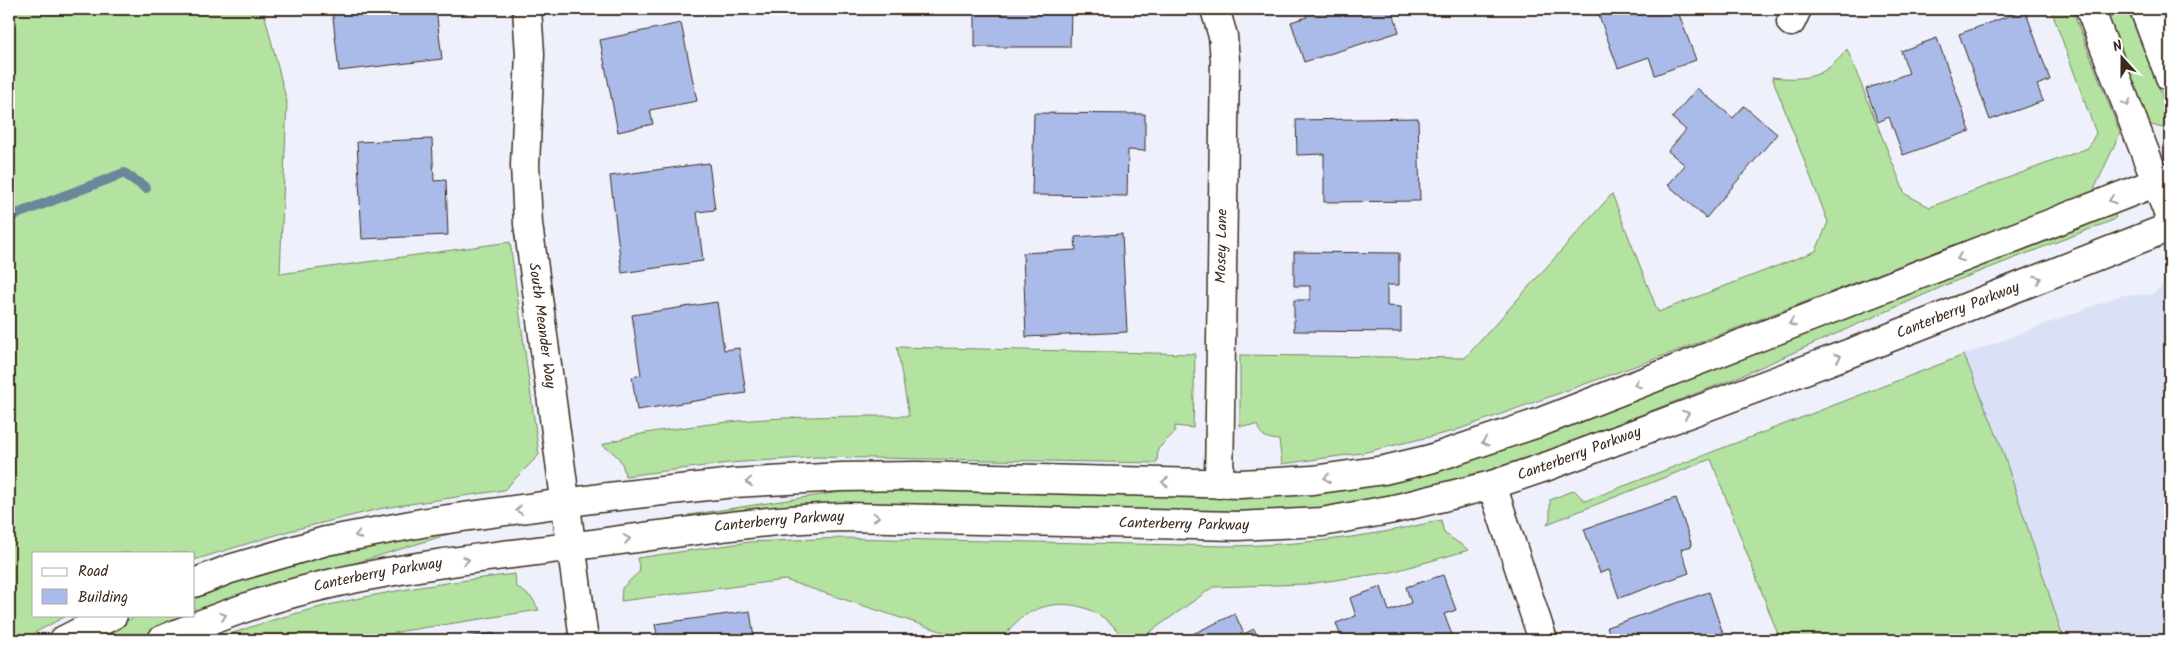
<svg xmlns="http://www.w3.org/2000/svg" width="2179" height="649" font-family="Kalam,sans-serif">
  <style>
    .built { fill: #dae1f6 }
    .grass { fill: #b3e2a1; stroke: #778660 }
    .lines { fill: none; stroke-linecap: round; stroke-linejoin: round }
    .stream { stroke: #6d879a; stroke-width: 10 }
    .building { fill: #aabbea; stroke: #3b2a1e }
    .minor-casing { stroke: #3b2a1e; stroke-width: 31 }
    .minor { stroke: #fff; stroke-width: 28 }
    .oneway { stroke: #a79f9a }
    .labels { text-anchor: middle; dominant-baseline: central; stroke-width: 4; stroke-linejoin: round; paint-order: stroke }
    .street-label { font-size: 15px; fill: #3b2a1e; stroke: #fff }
  </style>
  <rect width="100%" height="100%" fill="#eef1fb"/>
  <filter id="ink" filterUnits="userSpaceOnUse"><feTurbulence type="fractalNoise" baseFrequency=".02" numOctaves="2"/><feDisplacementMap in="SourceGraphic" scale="10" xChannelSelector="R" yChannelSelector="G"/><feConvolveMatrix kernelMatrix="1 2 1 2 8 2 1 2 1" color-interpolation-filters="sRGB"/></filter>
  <g filter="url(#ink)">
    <path class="built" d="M2170,280V640H2064L2000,443L1964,355L2122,295H2151Z"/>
    <path class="grass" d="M9,9H263L287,102L280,274L510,242L539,455L504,490L383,508L289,531L194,560V553H34V615H68L21,640H9Z
      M2051,9H2072L2120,133L2093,192L1674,352L1454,431L1362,453L1282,464L1279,440C1267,439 1261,437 1257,425L1240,426V355L1465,358L1612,194L1658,312L1816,251L1828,222L1772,77C1807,81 1826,77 1847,49L1905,194L1930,207L2088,148L2096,133Z
      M2104,9H2128L2170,116L2168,123L2162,128L2148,124Z
      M2114,213L2116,217L2111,221L1953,282L1736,378L1503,468L1412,496L1265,516L688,519V515L847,491L880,488L1238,497L1310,494L1374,485L1445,468L1494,452Z
      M897,347L1195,354L1193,428L1175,426V432L1158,449L1157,463L817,457L729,463L625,476C623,459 616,454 602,445C631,434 657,431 687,427C763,416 833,416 909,416Z
      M1964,355L2000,443L2064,640H1780L1711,459L1547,524L1550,519V500L1574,490L1585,501Z
      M1441,520L1444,533L1469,550L1392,572L1307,584L1213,587L1139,640H1124C1095,593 1030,592 1002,640H968L785,580L621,601L622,588L640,571L637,558L749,542L841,538L1229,546C1301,545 1371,537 1441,520Z
      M450,532L449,534L304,579L158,630L136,640H88L139,615H194V593L313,555Z
      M515,574L516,586L532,598L539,610L403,631L367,640H214C311,603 412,586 515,574Z"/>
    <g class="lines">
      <path class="stream" d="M9,217L124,173L146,188"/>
    </g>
    <path class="building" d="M332,9H436L442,59L339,71Z
      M975,9H1071L1070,47H975Z
      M1304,9H1392L1399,32L1304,62L1291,22L1307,17Z
      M1600,9H1677L1696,60L1655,75L1649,57L1618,68L1597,10Z
      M2025,10L2050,80L2037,85L2043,101L1990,120L1959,34Z
      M681,23L697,101L650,110L653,124L618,132L600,40Z
      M1937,38L1970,131L1903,155L1889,117L1878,122L1866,89L1909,73L1901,51Z
      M1697,88L1733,118L1744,106L1777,134L1706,218L1668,185L1685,165L1668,151L1686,130L1672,118Z
      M1034,113L1145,114V151L1128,150L1127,196L1032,195Z
      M1418,118L1420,201L1324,202V154L1297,155L1296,120Z
      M432,139L434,181L446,180L448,235L362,239L357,142Z
      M709,163L715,210L697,212L703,261L622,273L610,176Z
      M1122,234L1127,332L1026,337L1023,253L1076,250L1075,237Z
      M1294,252L1399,253V285H1387V306L1401,307V332L1294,331V300H1310V286H1294Z
      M717,302L724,350L739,348L746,393L637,410L632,377L641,375L632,315Z
      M1676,498L1692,546L1681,549L1689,573L1619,598L1609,570L1600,573L1584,529Z
      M1443,575L1456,610L1444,614L1454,640H1342L1336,623L1356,616L1350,598L1381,587L1389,611L1411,603L1406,587Z
      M1709,592L1725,640H1612L1607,627Z
      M750,611L754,638L741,640H658L655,624Z
      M1235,614L1244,634L1254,629L1259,640H1180Z
      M494,633L496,640H449Z"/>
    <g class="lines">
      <defs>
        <g id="minor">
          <path id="s1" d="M527,9L530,54L525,165L528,224L584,640"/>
          <path d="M1215,9L1223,36L1225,60L1219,484"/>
          <path d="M2090,9L2170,218"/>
          <path d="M2144,9L2170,77"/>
          <path d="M1791,22L1797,9"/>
          <path d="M1492,485L1543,640"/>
          <path d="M194,583L230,569L326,541L427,522L600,498L734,483L841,477L916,476L1240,484L1313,480L1384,470L1430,459L1538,423L2170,177"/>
          <path d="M64,640L113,615"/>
          <path id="s2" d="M162,640C205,622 251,604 297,592C398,565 502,556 606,542C686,532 765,519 846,517L1237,526L1322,522L1394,509L1492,485L1548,466L1858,350L2170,227"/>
        </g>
      </defs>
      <use href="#minor" class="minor-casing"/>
      <use href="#minor" class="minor"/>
    </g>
    <defs><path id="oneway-chevron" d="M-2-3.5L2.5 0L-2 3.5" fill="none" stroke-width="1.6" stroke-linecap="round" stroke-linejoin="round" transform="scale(1.25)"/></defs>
    <g class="oneway">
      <use href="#oneway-chevron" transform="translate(2127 103) rotate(69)"/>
      <use href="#oneway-chevron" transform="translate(2112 200) rotate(160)"/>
      <use href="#oneway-chevron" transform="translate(1960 258) rotate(159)"/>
      <use href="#oneway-chevron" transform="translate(2038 279) rotate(-21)"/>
      <use href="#oneway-chevron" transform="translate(1792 323) rotate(159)"/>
      <use href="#oneway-chevron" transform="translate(1838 357) rotate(-20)"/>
      <use href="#oneway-chevron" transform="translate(1637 384) rotate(159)"/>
      <use href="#oneway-chevron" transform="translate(1686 414) rotate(-21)"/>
      <use href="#oneway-chevron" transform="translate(1485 442) rotate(161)"/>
      <use href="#oneway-chevron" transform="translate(1327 478) rotate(173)"/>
      <use href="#oneway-chevron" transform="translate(749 482) rotate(175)"/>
      <use href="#oneway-chevron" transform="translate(1165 482) rotate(-179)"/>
      <use href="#oneway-chevron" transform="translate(519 510) rotate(173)"/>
      <use href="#oneway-chevron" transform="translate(876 517) rotate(1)"/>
      <use href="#oneway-chevron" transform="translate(358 535) rotate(168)"/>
      <use href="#oneway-chevron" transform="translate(627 539) rotate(-8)"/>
      <use href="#oneway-chevron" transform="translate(466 560) rotate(-8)"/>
      <use href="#oneway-chevron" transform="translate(223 616) rotate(-19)"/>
    </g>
  </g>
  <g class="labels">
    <g class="street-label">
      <text transform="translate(1222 246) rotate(-89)">Mosey Lane</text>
      <text stroke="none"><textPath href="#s2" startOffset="1846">Canterberry Parkway</textPath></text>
      <text stroke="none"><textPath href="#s1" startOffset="318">South Meander Way</textPath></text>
      <text stroke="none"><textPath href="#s2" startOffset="1441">Canterberry Parkway</textPath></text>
      <text stroke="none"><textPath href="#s2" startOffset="631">Canterberry Parkway</textPath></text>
      <text stroke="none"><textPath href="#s2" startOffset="1036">Canterberry Parkway</textPath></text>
      <text stroke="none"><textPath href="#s2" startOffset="226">Canterberry Parkway</textPath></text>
    </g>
  </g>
  <rect width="2179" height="649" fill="none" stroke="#fff" stroke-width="30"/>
  <rect x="15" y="15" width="2149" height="619" fill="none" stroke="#3b2a1e" stroke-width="2" filter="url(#ink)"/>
  <rect x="32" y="552" width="162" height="65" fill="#ffffff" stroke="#b1aaa5"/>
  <rect x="42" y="568" width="25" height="8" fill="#ffffff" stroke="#b1aaa5"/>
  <text x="78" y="576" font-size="15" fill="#3b2a1e">Road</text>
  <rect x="42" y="589" width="25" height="15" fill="#aabbea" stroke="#b1aaa5"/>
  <text x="78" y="602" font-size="15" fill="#3b2a1e">Building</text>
  <g transform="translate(2122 58) rotate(339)" stroke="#ffffff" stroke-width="4" paint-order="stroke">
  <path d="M0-4L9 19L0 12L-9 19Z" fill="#3b2a1e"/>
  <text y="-8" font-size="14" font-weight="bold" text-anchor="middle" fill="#3b2a1e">N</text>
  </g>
</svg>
